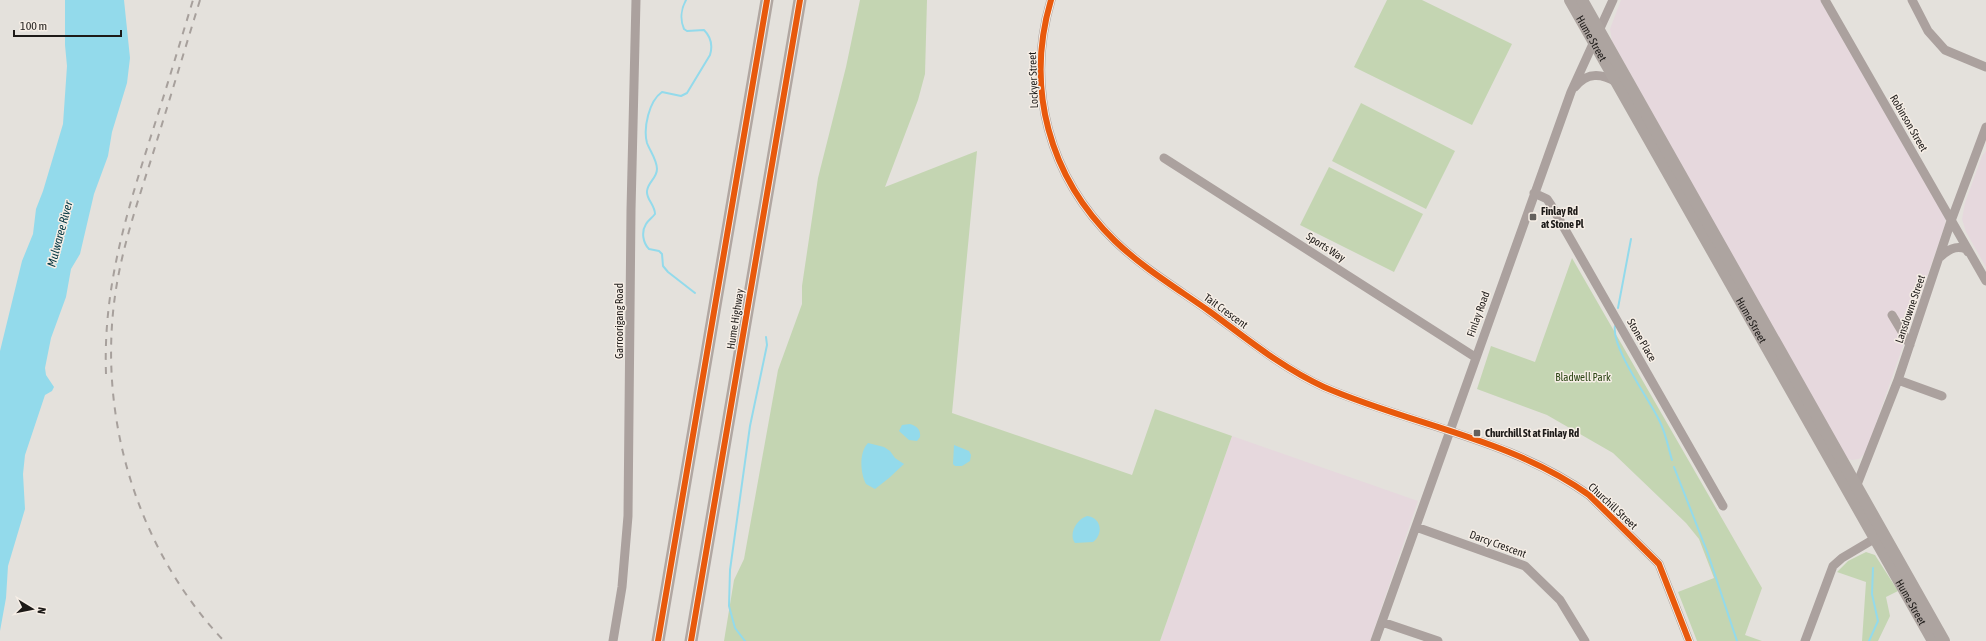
<svg xmlns="http://www.w3.org/2000/svg" width="1986" height="641" font-family="'Asap Condensed',sans-serif">
  <style>
    .industrial { fill: #e6d8dd }
    .green { fill: #c4d5b2 }
    .water { fill: #93daeb }
    .lines { fill: none; stroke-linecap: round; stroke-linejoin: round }
    .stream { stroke: #93daeb; stroke-width: 2 }
    .minor { stroke: #aba19e; stroke-width: 9 }
    .major { stroke: #ada4a0; stroke-width: 12 }
    .highway { stroke: #b1a7a2; stroke-width: 13 }
    .rail { stroke: #a7a09c; stroke-width: 2; stroke-dasharray: 7 7; stroke-linecap: butt }
    .cycleway-casing { stroke: #f6eee6; stroke-width: 8 }
    .cycleway { stroke: #e8590c; stroke-width: 6 }
    .poi-dot { fill: #63605d; stroke: #f6eee6; stroke-width: 1.5 }
    .labels { text-anchor: middle; dominant-baseline: central; stroke-width: 3; stroke-linejoin: round; paint-order: stroke }
    .street-label { font-size: 11px; fill: #1d1a18; stroke: #f6eee6 }
    .poi-label { font-size: 11px; font-weight: bold; fill: #1d1a18; stroke: #f6eee6; text-anchor: start }
    .park-label { font-size: 11px; fill: #2b4413; stroke: #f6eee6 }
    .water-label { font-size: 12px; font-style: italic; fill: #063944; stroke: #f6eee6 }
  </style>
  <rect width="100%" height="100%" fill="#e4e1dc"/>
  <path class="industrial" d="M1621,0H1822L1946,219L1944,228L1866,452L1859,459L1852,460L1846,458L1612,41L1610,29Z
    M1986,151V267L1966,232L1962,219L1965,203L1982,156Z
    M1232,436L1418,501L1370,641H1160Z"/>
  <path class="green" d="M860,0H927L925,74L918,100L885,187L977,151L952,413L1132,475L1155,409L1232,436L1160,641H724L734,580L744,559L778,370L802,304V286L818,178L846,67Z
    M1387,0H1422L1512,44L1472,125L1354,67Z
    M1361,103L1455,151L1426,209L1332,161Z
    M1329,167L1423,214L1394,272L1300,225Z
    M1572,258L1762,588L1745,635L1762,641H1697L1678,592L1714,578L1699,539L1686,523L1613,453L1547,415L1477,389L1491,346L1535,362Z
    M1866,552L1875,555L1898,591L1886,597L1890,616L1878,641H1862L1866,582L1837,572L1848,561Z"/>
  <path class="water" d="M65,0H124L130,58L127,83L112,132L108,156L94,194L80,254L71,269L66,297L51,338L45,368L46,375L54,387L52,391L45,395L25,455L23,474L25,509L8,566L6,598L0,631V351L22,261L33,234L36,209L43,191L63,124L67,66L65,45Z
    M910,424C917,426 921,430 920,437L917,441L909,440L899,431L902,425Z
    M868,443L884,447L890,451L895,458L904,464L889,478L875,489L866,484C860,473 859,452 868,443Z
    M954,445L969,451L971,455L970,461L962,466H955L953,464Z
    M1087,516C1101,517 1104,534 1093,542L1075,543C1068,534 1077,519 1087,516Z"/>
  <g class="lines">
    <path class="stream" d="M686,0C681,9 680,20 684,29L687,31L704,30C711,37 713,45 710,55L687,93L681,96L662,92C649,101 643,128 647,143C650,151 657,160 657,169C657,178 648,182 647,191C646,199 655,205 655,214C652,218 648,220 646,224C641,232 643,243 649,249L659,251L662,254L663,266L668,272L695,293
      M1618,308L1631,239
      M1615,326C1611,348 1650,400 1660,422C1666,434 1668,447 1672,460
      M1674,467L1708,554L1737,641
      M745,641L735,628L729,606L730,570L750,426L767,345L766,337
      M1869,641L1878,621L1872,594L1873,568"/>
    <path class="minor" d="M1051,0C1025,88 1049,177 1115,241C1143,268 1178,289 1209,311C1246,338 1282,368 1324,387C1411,425 1509,438 1589,495L1659,564L1689,641
      M1825,0L1986,281
      M1912,0L1928,31L1945,50L1986,67
      M1575,87C1587,72 1601,73 1616,82
      M1164,158L1475,357
      M1534,193L1547,199L1551,205L1723,506
      M1940,257C1948,250 1955,245 1966,249L1968,252
      M1892,315L1910,345
      M1898,380L1942,396
      M1854,489L1856,487L1898,380L1951,221L1986,127
      M1416,527L1525,566L1560,600L1585,641
      M1382,622L1438,641
      M613,641L622,587L628,516L631,210L636,0
      M1375,641L1571,92L1613,0
      M1805,641L1833,566L1842,558L1874,539"/>
    <g class="major">
      <path id="s1" d="M1570,0L1933,641"/>
      <path d="M1582,0L1944,641"/>
    </g>
    <path class="highway" d="M658,641L767,0
      M691,641L800,0"/>
    <path class="rail" d="M200,0C185,49 170,98 155,147C141,192 125,237 117,283C95,410 135,547 224,641
      M106,374C103,290 125,218 150,139C165,93 179,46 193,0"/>
    <defs>
      <path id="cycleway" d="M1051,0C1025,88 1049,177 1115,241C1143,268 1178,289 1209,311C1246,338 1282,368 1324,387C1411,425 1509,438 1589,495L1659,564L1689,641
        M658,641L767,0
        M691,641L800,0"/>
    </defs>
    <use href="#cycleway" class="cycleway-casing"/>
    <use href="#cycleway" class="cycleway"/>
  </g>
  <g class="poi-dot">
    <rect x="1529" y="213" width="8" height="8" rx="2"/>
    <rect x="1473" y="429" width="8" height="8" rx="2"/>
  </g>
  <g class="labels">
    <g class="street-label">
      <text stroke="none"><textPath href="#s1" startOffset="44">Hume Street</textPath></text>
      <text transform="translate(1033 80) rotate(-92)">Lockyer Street</text>
      <text transform="translate(1909 123) rotate(60)">Robinson Street</text>
      <text transform="translate(1326 247) rotate(33)">Sports Way</text>
      <text transform="translate(1910 309) rotate(-71)">Lansdowne Street</text>
      <text transform="translate(1226 311) rotate(36)">Tait Crescent</text>
      <text transform="translate(1478 314) rotate(-70)">Finlay Road</text>
      <text transform="translate(735 319) rotate(-81)">Hume Highway</text>
      <text transform="translate(619 321) rotate(-90)">Garroorigang Road</text>
      <text stroke="none"><textPath href="#s1" startOffset="368">Hume Street</textPath></text>
      <text transform="translate(1642 340) rotate(60)">Stone Place</text>
      <text transform="translate(1613 506) rotate(43)">Churchill Street</text>
      <text transform="translate(1498 544) rotate(20)">Darcy Crescent</text>
      <text stroke="none"><textPath href="#s1" startOffset="692">Hume Street</textPath></text>
    </g>
    <g class="poi-label">
      <text x="1541" y="211">Finlay Rd<tspan x="1541" dy="13">at Stone Pl</tspan></text>
      <text x="1485" y="433">Churchill St at Finlay Rd</text>
    </g>
    <g class="park-label">
      <text x="1583" y="377">Bladwell Park</text>
    </g>
    <g class="water-label">
      <text transform="translate(60 234) rotate(-75)">Mulwaree River</text>
    </g>
  </g>
  <g transform="translate(32 609) rotate(100)" stroke="#f6eee6" stroke-width="3" paint-order="stroke">
  <path d="M0-3L7 15L0 10L-7 15Z" fill="#1d1a18"/>
  <text y="-6" font-size="11" font-weight="bold" text-anchor="middle" fill="#1d1a18">N</text>
  </g>
  <path d="M14 30v6h107v-6" fill="none" stroke="#1d1a18" stroke-width="2"/>
  <text x="20" y="30" font-size="12" fill="#1d1a18" stroke="#f6eee6" stroke-width="3" paint-order="stroke">100 m</text>
</svg>
